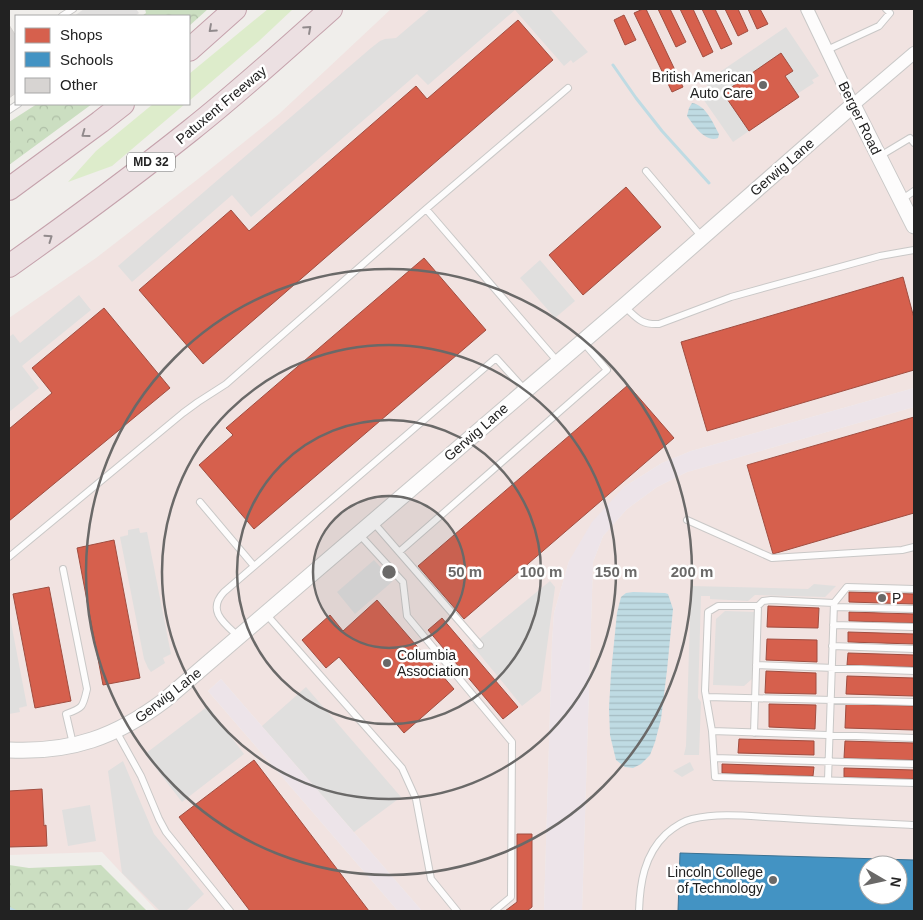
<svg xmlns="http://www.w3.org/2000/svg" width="923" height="920" font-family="Arial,sans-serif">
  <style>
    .commercial { fill: #f1e3e1; fill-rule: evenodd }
    .railway { fill: #ede4e9 }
    .grass { fill: #ddeccb }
    .forest { fill: url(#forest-crowns) }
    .parking { fill: #e0dfde }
    .water { fill: url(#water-rules) }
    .shops { fill: #d6604d; stroke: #a04d40 }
    .schools { fill: #4393c3; stroke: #397193; fill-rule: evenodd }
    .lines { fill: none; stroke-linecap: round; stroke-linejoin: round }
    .stream { stroke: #bfdbe3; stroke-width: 3 }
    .building { fill: #d7d4d2; stroke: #d3d0cc }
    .service-casing { stroke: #c9c8c7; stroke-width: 8 }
    .minor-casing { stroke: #c9c8c7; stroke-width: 14 }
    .tertiary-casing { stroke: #c9c8c7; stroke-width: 17 }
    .motorway-casing { stroke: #c5a2ac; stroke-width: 24 }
    .service { stroke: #fdfcfc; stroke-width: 6 }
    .minor { stroke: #fdfcfc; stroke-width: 12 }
    .tertiary { stroke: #fdfcfc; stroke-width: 15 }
    .motorway { stroke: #ece0e2; stroke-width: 22 }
    .oneway { stroke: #918a8c }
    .ring { fill: none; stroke: #6a6968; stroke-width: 2.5 }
    .poi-dot { fill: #6a6968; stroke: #fff; stroke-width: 2 }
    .labels { text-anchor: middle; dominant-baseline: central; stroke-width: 5; stroke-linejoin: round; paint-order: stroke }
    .shield { fill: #fff; stroke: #646464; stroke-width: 1 }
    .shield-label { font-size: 12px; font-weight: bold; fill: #222 }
    .poi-label { font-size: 14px; fill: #222; stroke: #fff; text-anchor: end }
    .street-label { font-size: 14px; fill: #222; stroke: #fff }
    .centre { fill: #6a6968; stroke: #fff; stroke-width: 2.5 }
    .ring-label { font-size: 15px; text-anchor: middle; font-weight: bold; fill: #6a6968; stroke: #fff; stroke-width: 5; stroke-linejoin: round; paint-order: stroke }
  </style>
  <defs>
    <pattern id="forest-crowns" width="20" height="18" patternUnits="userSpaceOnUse" patternTransform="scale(1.25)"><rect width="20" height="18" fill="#cbdec1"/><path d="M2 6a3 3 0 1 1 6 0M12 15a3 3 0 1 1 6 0" fill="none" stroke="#aebea6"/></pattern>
    <pattern id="water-rules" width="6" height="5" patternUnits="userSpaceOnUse" patternTransform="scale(1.25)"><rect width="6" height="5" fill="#bfdbe3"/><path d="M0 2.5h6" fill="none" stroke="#a4bcc2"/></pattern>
  </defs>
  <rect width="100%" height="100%" fill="#f0eeeb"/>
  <path class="commercial" d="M391,9H914V388L691,451L662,463L624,487L569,561L554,613L552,643L544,911H422L221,679L208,691L398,911H157L102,852L9,855V318L96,258L198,179L279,114Z
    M914,407V911H582L593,562L603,536L627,509L657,487L687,472ZM868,865H898V895H868Z"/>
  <path class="railway" d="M914,388V407L687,472L657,487L627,509L603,536L593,562L582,911H544L552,643L554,613L569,561L592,522L624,487L662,463L691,451Z
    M221,679L422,911H398L208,691Z"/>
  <path class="grass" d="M268,9H293L259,41L189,101V74Z
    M153,104H185L112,166L68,182L96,151Z"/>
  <path class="forest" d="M145,9H208L189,26V16H142L146,13Z
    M37,104H92L9,165V122Z
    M9,865L29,868L101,865L147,911H9Z"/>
  <path class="parking" d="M84,9H136L139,13L135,16H74Z
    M430,9H550L588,52L573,63L571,60L564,66L515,10L428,85L417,74L251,217L232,195L132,282L118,266L371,48L380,41L385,39L396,38Z
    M786,27L819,76L812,80L814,83L797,94L785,76L793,71L781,53L723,93L749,131L733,142L701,96L710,90L705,82Z
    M540,260L575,301L555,318L520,278Z
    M79,295L91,310L22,366L39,388L9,412V337L13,334L20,343Z
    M139,528L140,533L147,532L171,654L163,658L165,663L151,672L148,668L144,659L120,537L128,535V530Z
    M374,560L393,581L355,614L337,592Z
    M550,581L555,587L541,691L522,706L472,645Z
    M814,584L836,586L825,597L755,595L748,601L710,599V596H701L698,698L701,702L699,755H684L686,746L691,586L808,589Z
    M725,611L755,612L752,679L744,686L713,685L716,619Z
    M9,612L27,706L19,708L20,712L9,714Z
    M306,687L401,797L354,832L262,726Z
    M208,706L244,754L182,802L145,754Z
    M123,761L154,834L204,894L186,911H160L122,873L108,771Z
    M690,762L694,770L682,777L673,771Z
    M90,805L96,841L68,846L62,810Z"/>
  <path class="water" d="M692,103C706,105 713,123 719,134L718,138C706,143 694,126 687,116L689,108Z
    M633,592L665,593L668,594L673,609L667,670L661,719L655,742L650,755L641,764L633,768L625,767L616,760L610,735L609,708L611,673L617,613L621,597L626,593Z"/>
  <path class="shops" d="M643,9H646L683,87L672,92L634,13Z
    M658,9H670L686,42L676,47Z
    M680,9H693L713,52L703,57Z
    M702,9H715L732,44L721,49Z
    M725,9H738L748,31L738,36Z
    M748,9H760L768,24L757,29Z
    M624,15L636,40L625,45L614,20Z
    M518,20L553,60L203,364L139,290L231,210L249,231L416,86L427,99Z
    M781,53L793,71L785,76L799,97L749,131L723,93Z
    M626,187L661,227L583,295L549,255Z
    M424,258L486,330L254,529L199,465L233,435L226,428Z
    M903,277L914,318V370L707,431L681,342Z
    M104,308L170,388L9,521V429L52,393L32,368Z
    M628,385L674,438L464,619L418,566Z
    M914,417V513L773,554L747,465Z
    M114,540L140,678L103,685L77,548Z
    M49,587L71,701L35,708L13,594Z
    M849,592L914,594V604L849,602Z
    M377,600L454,689L404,733L339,657L326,668L302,640L330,615L343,631Z
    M768,606L819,608L818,628L767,627Z
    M849,612L914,614V623L849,621Z
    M442,618L518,707L503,719L428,630Z
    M848,632L914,634V644L848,642Z
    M767,639L817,640V662L766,660Z
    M848,653L914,655V667L847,665Z
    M766,671L816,673V694L765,693Z
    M847,676L914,678V696L846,694Z
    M769,704L816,705L815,729L769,727Z
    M846,704L914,706V730L845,728Z
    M739,739L814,741V755L738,753Z
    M845,741L914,743V760L844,758Z
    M254,760L369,911H250L179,817Z
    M722,764L814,767L813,776L722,773Z
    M844,768L914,770V779L844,777Z
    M42,789L44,826L46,825L47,846L9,847V791Z
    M517,834H532V907L527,911H505L517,902Z"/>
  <path class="schools" d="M680,853L914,860V911H678ZM868,865H898V895H868Z"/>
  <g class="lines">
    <path class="stream" d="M613,65L636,98L662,131L709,183
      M9,908L15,911"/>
  </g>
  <path class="building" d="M9,25L16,36V93L9,98Z"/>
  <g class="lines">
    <defs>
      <path id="service" d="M62,16L73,9
        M827,50L879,26L890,13L886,9
        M9,110L18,104
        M880,156L910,138L914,143
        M646,171L702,237
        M901,200L914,191
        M426,209L558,362
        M625,307C637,318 641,325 659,324L731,297L880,256L914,250
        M200,502L254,566
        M687,520L772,558L902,550L914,547
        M373,522L480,645
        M359,534L403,582L407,616L512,742L511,897L494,911
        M399,552L607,370L583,342
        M9,557L183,413L198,402L226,384L426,209L568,88
        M63,569L87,689C83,707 83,708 66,714L73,744
        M914,589L847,587L834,603L771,600L763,601L758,606H718L708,612L705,691L712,731L715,777L914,783
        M834,607L914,609
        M266,614L402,768L416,799L431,879L457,911
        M833,625L914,627
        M239,637C225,624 206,611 224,592L496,358L525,390
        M832,646L914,649
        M756,665L914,671
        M707,697L914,702
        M116,731L141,776L159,819L166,832L230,911
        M712,731L914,738
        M754,733L758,606
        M714,758L914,764
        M828,780L834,603
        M639,911C640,883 644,855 666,834C673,828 683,821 692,819C722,812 754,817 784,818C827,821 871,823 914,825"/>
      <path id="minor" d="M807,9L853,105L914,53"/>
      <path id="tertiary" d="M9,750C71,753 116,737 165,700L624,306L853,105L914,226"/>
      <path id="motorway" d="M189,50L235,9
        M9,189L100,122L123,104
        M9,266C71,222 132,177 191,130C239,92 285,50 331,9"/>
    </defs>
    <use href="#service" class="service-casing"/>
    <use href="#minor" class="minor-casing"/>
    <use href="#tertiary" class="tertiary-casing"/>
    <use href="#motorway" class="motorway-casing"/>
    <use href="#service" class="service"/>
    <use href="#minor" class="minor"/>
    <use href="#tertiary" class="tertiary"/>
    <use href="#motorway" class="motorway"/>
  </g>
  <defs><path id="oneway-chevron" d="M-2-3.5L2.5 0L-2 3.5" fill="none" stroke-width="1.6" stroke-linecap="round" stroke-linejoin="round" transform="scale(1.25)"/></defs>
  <g class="oneway">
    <use href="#oneway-chevron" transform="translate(212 29) rotate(138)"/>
    <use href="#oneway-chevron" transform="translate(308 29) rotate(-42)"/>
    <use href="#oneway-chevron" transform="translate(85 134) rotate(144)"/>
    <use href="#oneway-chevron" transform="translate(49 238) rotate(-35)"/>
  </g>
  <circle cx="389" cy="572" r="76" fill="#6a6968" fill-opacity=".12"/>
  <g class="ring">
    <circle cx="389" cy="572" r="76"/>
    <circle cx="389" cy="572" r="152"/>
    <circle cx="389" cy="572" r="227"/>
    <circle cx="389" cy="572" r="303"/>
  </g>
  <g class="poi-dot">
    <circle cx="763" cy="85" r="5"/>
    <circle cx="882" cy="598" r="5"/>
    <circle cx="387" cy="663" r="5"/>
    <circle cx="773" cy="880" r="5"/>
  </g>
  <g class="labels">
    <rect class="shield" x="127" y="152.5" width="48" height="19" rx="4"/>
    <g class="shield-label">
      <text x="151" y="162">MD 32</text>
    </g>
    <g class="poi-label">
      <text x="753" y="77">British American<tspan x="753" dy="16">Auto Care</tspan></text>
      <text x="892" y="598" text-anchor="start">P</text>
      <text x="397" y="655" text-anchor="start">Columbia<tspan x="397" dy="16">Association</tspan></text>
      <text x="763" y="872">Lincoln College<tspan x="763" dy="16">of Technology</tspan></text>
    </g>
    <g class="street-label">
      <text transform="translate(221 105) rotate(-40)">Patuxent Freeway</text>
      <text transform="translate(860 118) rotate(64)">Berger Road</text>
      <text transform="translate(782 167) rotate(-41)">Gerwig Lane</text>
      <text transform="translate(476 432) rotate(-41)">Gerwig Lane</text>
      <text transform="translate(168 695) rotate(-38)">Gerwig Lane</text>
    </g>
  </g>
  <circle cx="389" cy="572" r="8" class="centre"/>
  <g class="ring-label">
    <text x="465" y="577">50 m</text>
    <text x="541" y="577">100 m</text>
    <text x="616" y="577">150 m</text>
    <text x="692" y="577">200 m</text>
  </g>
  <rect width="923" height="920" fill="none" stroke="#222222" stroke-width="20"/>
  <rect x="15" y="15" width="175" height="90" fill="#ffffff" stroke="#a7a7a7"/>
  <rect x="25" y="28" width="25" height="15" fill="#d6604d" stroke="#a7a7a7"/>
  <text x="60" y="40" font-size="15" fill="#222222">Shops</text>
  <rect x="25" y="52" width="25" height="15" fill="#4393c3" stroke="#a7a7a7"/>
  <text x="60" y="65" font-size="15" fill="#222222">Schools</text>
  <rect x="25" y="78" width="25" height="15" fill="#d7d4d2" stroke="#a7a7a7"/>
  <text x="60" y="90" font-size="15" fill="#222222">Other</text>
  <g transform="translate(883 880) rotate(99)"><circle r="24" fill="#ffffff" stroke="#a7a7a7"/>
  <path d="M0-4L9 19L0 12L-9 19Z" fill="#6a6968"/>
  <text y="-8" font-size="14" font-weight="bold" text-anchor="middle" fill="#222222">N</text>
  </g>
</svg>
